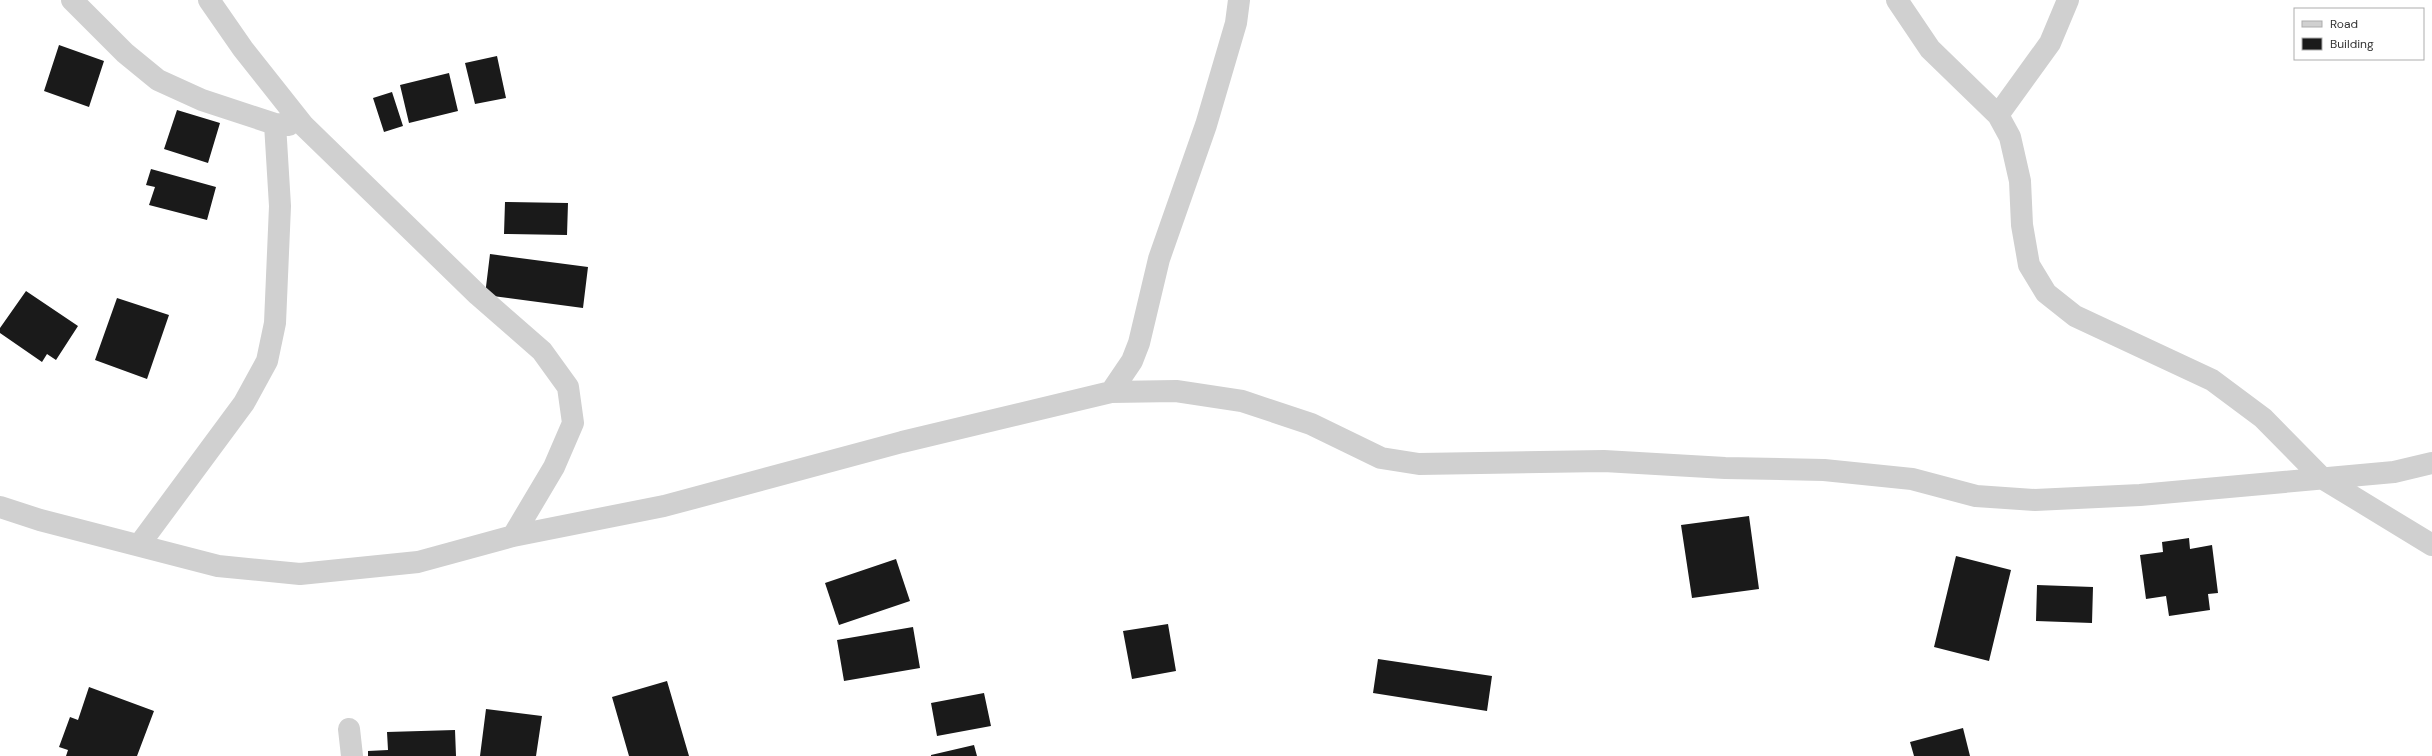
<svg xmlns="http://www.w3.org/2000/svg" width="2432" height="756" font-family="'DM Sans',sans-serif">
  <style>
    .building { fill: #1a1a1a }
    .lines { fill: none; stroke-linecap: round; stroke-linejoin: round }
    .minor { stroke: #d0d0d0; stroke-width: 22 }
  </style>
  <rect width="100%" height="100%" fill="#fff"/>
  <path class="building" d="M59,45L104,61L89,107L44,91Z
    M497,56L506,98L475,104L465,63Z
    M449,73L458,111L409,123L400,85Z
    M392,92L403,126L384,132L373,98Z
    M177,110L220,123L208,163L164,149Z
    M151,169L216,187L207,220L149,205L155,187L146,185Z
    M505,202L568,203L567,235L504,234Z
    M490,254L588,267L583,308L485,295Z
    M26,291L78,326L56,360L47,354L42,362L0,333V328Z
    M117,298L169,315L147,379L95,360Z
    M1749,516L1759,589L1692,598L1681,525Z
    M2189,538L2190,549L2212,545L2218,593L2208,594L2210,610L2169,616L2166,596L2146,599L2140,555L2163,552L2162,542Z
    M1956,556L2011,570L1989,661L1934,647Z
    M896,559L910,601L839,625L825,583Z
    M2037,585L2093,587L2092,623L2036,621Z
    M1168,624L1176,671L1132,679L1123,631Z
    M913,627L920,668L844,681L837,640Z
    M1378,659L1492,676L1487,711L1373,693Z
    M667,681L689,756H629L612,697Z
    M89,687L154,711L137,756H66L68,750L59,747L70,717L78,720Z
    M984,693L991,726L937,736L931,703Z
    M486,709L542,716L536,756H480Z
    M1963,728L1970,756H1914L1910,742Z
    M455,730L456,756H368V751L388,750L387,732Z
    M974,745L977,756H931V755Z"/>
  <g class="lines">
    <path class="minor" d="M72,0L125,53L158,80L202,100L275,124L289,125
      M209,0L243,49L304,126L478,295L542,351L568,387L573,423L554,467L513,536
      M1897,0L1930,49L1998,115L2010,137L2020,181L2022,225L2029,265L2046,293L2075,316L2212,380L2263,418L2322,478L2432,545
      M1998,115L2050,43L2068,0
      M1111,392L1132,361L1139,343L1159,259L1206,125L1236,23L1239,0
      M0,507L40,520L218,566L300,574L418,562L513,536L664,506L902,442L1111,392L1176,391L1242,401L1311,424L1381,458L1419,464L1604,461L1725,468L1824,470L1912,479L1976,496L2035,500L2140,495L2394,472L2432,463
      M139,545L244,403L267,361L275,323L280,206L275,124
      M349,729L352,756"/>
  </g>
  <rect x="2294" y="8" width="130" height="52" fill="#ffffff" stroke="#adadad"/>
  <rect x="2302" y="21" width="20" height="6" fill="#d0d0d0" stroke="#adadad"/>
  <text x="2330" y="28" font-size="12" fill="#333333">Road</text>
  <rect x="2302" y="38" width="20" height="12" fill="#1a1a1a" stroke="#adadad"/>
  <text x="2330" y="48" font-size="12" fill="#333333">Building</text>
</svg>
